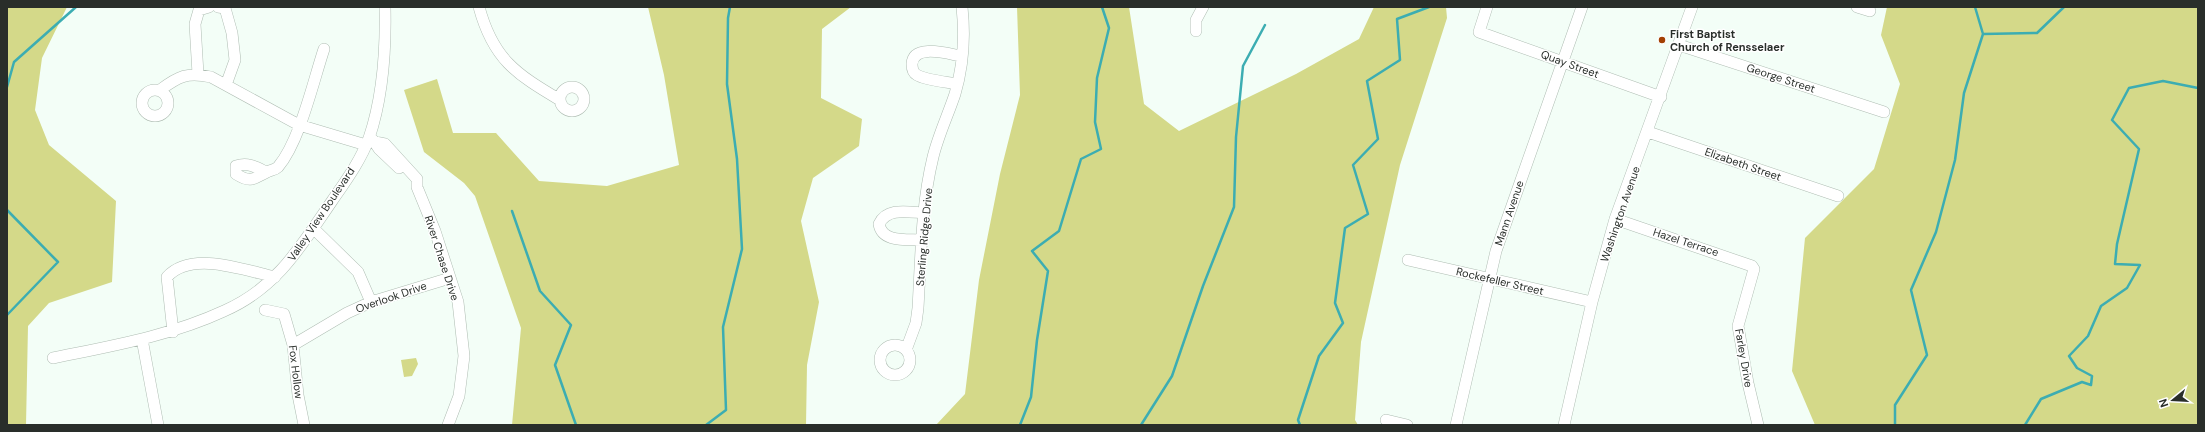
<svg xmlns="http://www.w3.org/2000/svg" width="2205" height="432" font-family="'DM Sans',sans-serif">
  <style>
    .green { fill: #d4d989 }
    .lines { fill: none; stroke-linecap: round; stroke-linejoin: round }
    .stream { stroke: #3cadb2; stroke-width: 2.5 }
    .minor-casing { stroke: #afbdb3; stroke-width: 12 }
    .minor { stroke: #fff; stroke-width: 11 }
    .poi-dot { fill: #a34003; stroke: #fff; stroke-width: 1.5 }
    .labels { text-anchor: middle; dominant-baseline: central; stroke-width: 3; stroke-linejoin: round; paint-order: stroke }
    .poi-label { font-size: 11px; font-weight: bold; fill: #292e2a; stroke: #fff; text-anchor: start }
    .street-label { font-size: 11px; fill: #292e2a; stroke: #fff }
  </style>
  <rect width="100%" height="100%" fill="#f3fef7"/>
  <path class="green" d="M7,7H67L42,58L35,110L49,145L116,201L112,282L49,303L28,326L26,425H7Z
    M648,7H851L822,29L821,98L862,119L859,146L813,178L801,221L819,302L807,365L806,425H512L521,328L475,196L464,183L424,152L404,90L437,79L453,133H496L539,181L607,186L679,165L664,75Z
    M1017,7H1129L1144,104L1179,131L1296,74L1359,39L1374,7H1446L1447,18L1400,165L1361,342L1355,420L1358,425H936L965,394L979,280L1000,174L1020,95Z
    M1887,7H2198V425H1815L1792,371L1805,238L1874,169L1900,84L1881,35Z
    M416,358L418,364L412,376L404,377L401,360Z"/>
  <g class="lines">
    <path class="stream" d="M1983,34L2037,33L2064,7
      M7,87L14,62L76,7
      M7,210L58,262L7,315
      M512,211L540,291L571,325L555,365L576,425
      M706,425L726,410L723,327L742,249L737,159L727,84L728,18L730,7
      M1020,425L1031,397L1037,340L1048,271L1032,251L1059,231L1081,159L1101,149L1095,122L1097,78L1109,28L1102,7
      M1141,425L1172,376L1203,286L1234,207L1236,137L1243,66L1265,25
      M1300,425L1298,420L1319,356L1343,323L1335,303L1345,228L1368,214L1353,165L1378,139L1367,81L1400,60L1397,19L1429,7
      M1895,425V405L1927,355L1911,290L1936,232L1955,160L1964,93L1983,34L1975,7
      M2025,425L2041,399L2082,382L2091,385L2092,376L2077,368L2069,356L2088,336L2101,306L2127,288L2140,265L2115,264L2117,244L2139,149L2112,120L2129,88L2163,81L2198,88"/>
    <defs>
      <path id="minor" d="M218,7L225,8L232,33L235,60L226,85
        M479,7C493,59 516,74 560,100
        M1487,7L1479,32L1661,97
        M1857,7L1870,11
        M1196,31V20L1203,7
        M1679,45L1884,112
        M198,74L195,24L199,10L209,7
        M957,84C947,82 925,80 917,75C913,73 912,68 912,64C913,43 949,54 961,56
        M560 99a12 12 0 1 1 24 0a12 12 0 1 1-24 0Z
        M142 103a13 13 0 1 1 26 0a13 13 0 1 1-26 0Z
        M160,90C179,76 187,72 211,77L299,125L366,145
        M1648,132L1838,196
        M373,140L379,149L399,168
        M375,142L385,144L417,179V187L435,231L458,302L464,356L459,396L448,425
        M266,172C256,167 248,162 236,166V174C252,184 254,178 267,172C271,170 275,170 278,167C300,141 313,82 324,49
        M1615,219L1752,266L1754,269L1738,326L1748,383L1758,425
        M313,228L358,272L371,302
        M922,240C907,239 882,243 879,224C887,207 908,212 924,213
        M1408,260L1592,302
        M265,310L284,314L293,345L298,395L304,425
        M173,332L167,277C191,250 244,270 275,277
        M142,339L158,425
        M880 360a15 15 0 1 1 30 0a15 15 0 1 1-30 0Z
        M293,345L347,313L371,302L450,278
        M906,350L916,323L918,308C921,258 921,206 933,157C938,136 948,115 955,94C963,67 965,35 962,7
        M53,358C111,346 170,336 224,311C277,288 301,246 332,201C345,182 361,160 369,138C383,97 386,51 385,7
        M1386,420L1407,425
        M1456,425L1496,251L1582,7
        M1564,425L1592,302L1615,219L1692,7"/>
    </defs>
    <use href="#minor" class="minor-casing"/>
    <use href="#minor" class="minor"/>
  </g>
  <circle class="poi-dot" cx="1662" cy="40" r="4"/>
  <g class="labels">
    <g class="poi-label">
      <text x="1670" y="34">First Baptist<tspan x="1670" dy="13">Church of Rensselaer</tspan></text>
    </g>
    <g class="street-label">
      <text transform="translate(1570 64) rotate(20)">Quay Street</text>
      <text transform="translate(1781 78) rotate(18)">George Street</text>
      <text transform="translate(1743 164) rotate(19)">Elizabeth Street</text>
      <text transform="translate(1509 213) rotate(-71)">Mann Avenue</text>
      <text transform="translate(321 214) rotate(-56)">Valley View Boulevard</text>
      <text transform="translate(1620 214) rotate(-71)">Washington Avenue</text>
      <text transform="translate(924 237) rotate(-85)">Sterling Ridge Drive</text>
      <text transform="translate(1686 242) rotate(18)">Hazel Terrace</text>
      <text transform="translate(442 258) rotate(72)">River Chase Drive</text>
      <text transform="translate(1500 281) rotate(13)">Rockefeller Street</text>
      <text transform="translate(391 297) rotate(-19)">Overlook Drive</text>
      <text transform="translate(1744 358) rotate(80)">Farley Drive</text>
      <text transform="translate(296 372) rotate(83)">Fox Hollow</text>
    </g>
  </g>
  <rect width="2205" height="432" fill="none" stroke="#292e2a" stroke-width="16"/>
  <g transform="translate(2173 400) rotate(252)" stroke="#ffffff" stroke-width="3" paint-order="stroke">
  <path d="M0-3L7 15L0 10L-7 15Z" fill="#292e2a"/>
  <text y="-6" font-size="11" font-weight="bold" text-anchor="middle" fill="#292e2a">N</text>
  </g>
</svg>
